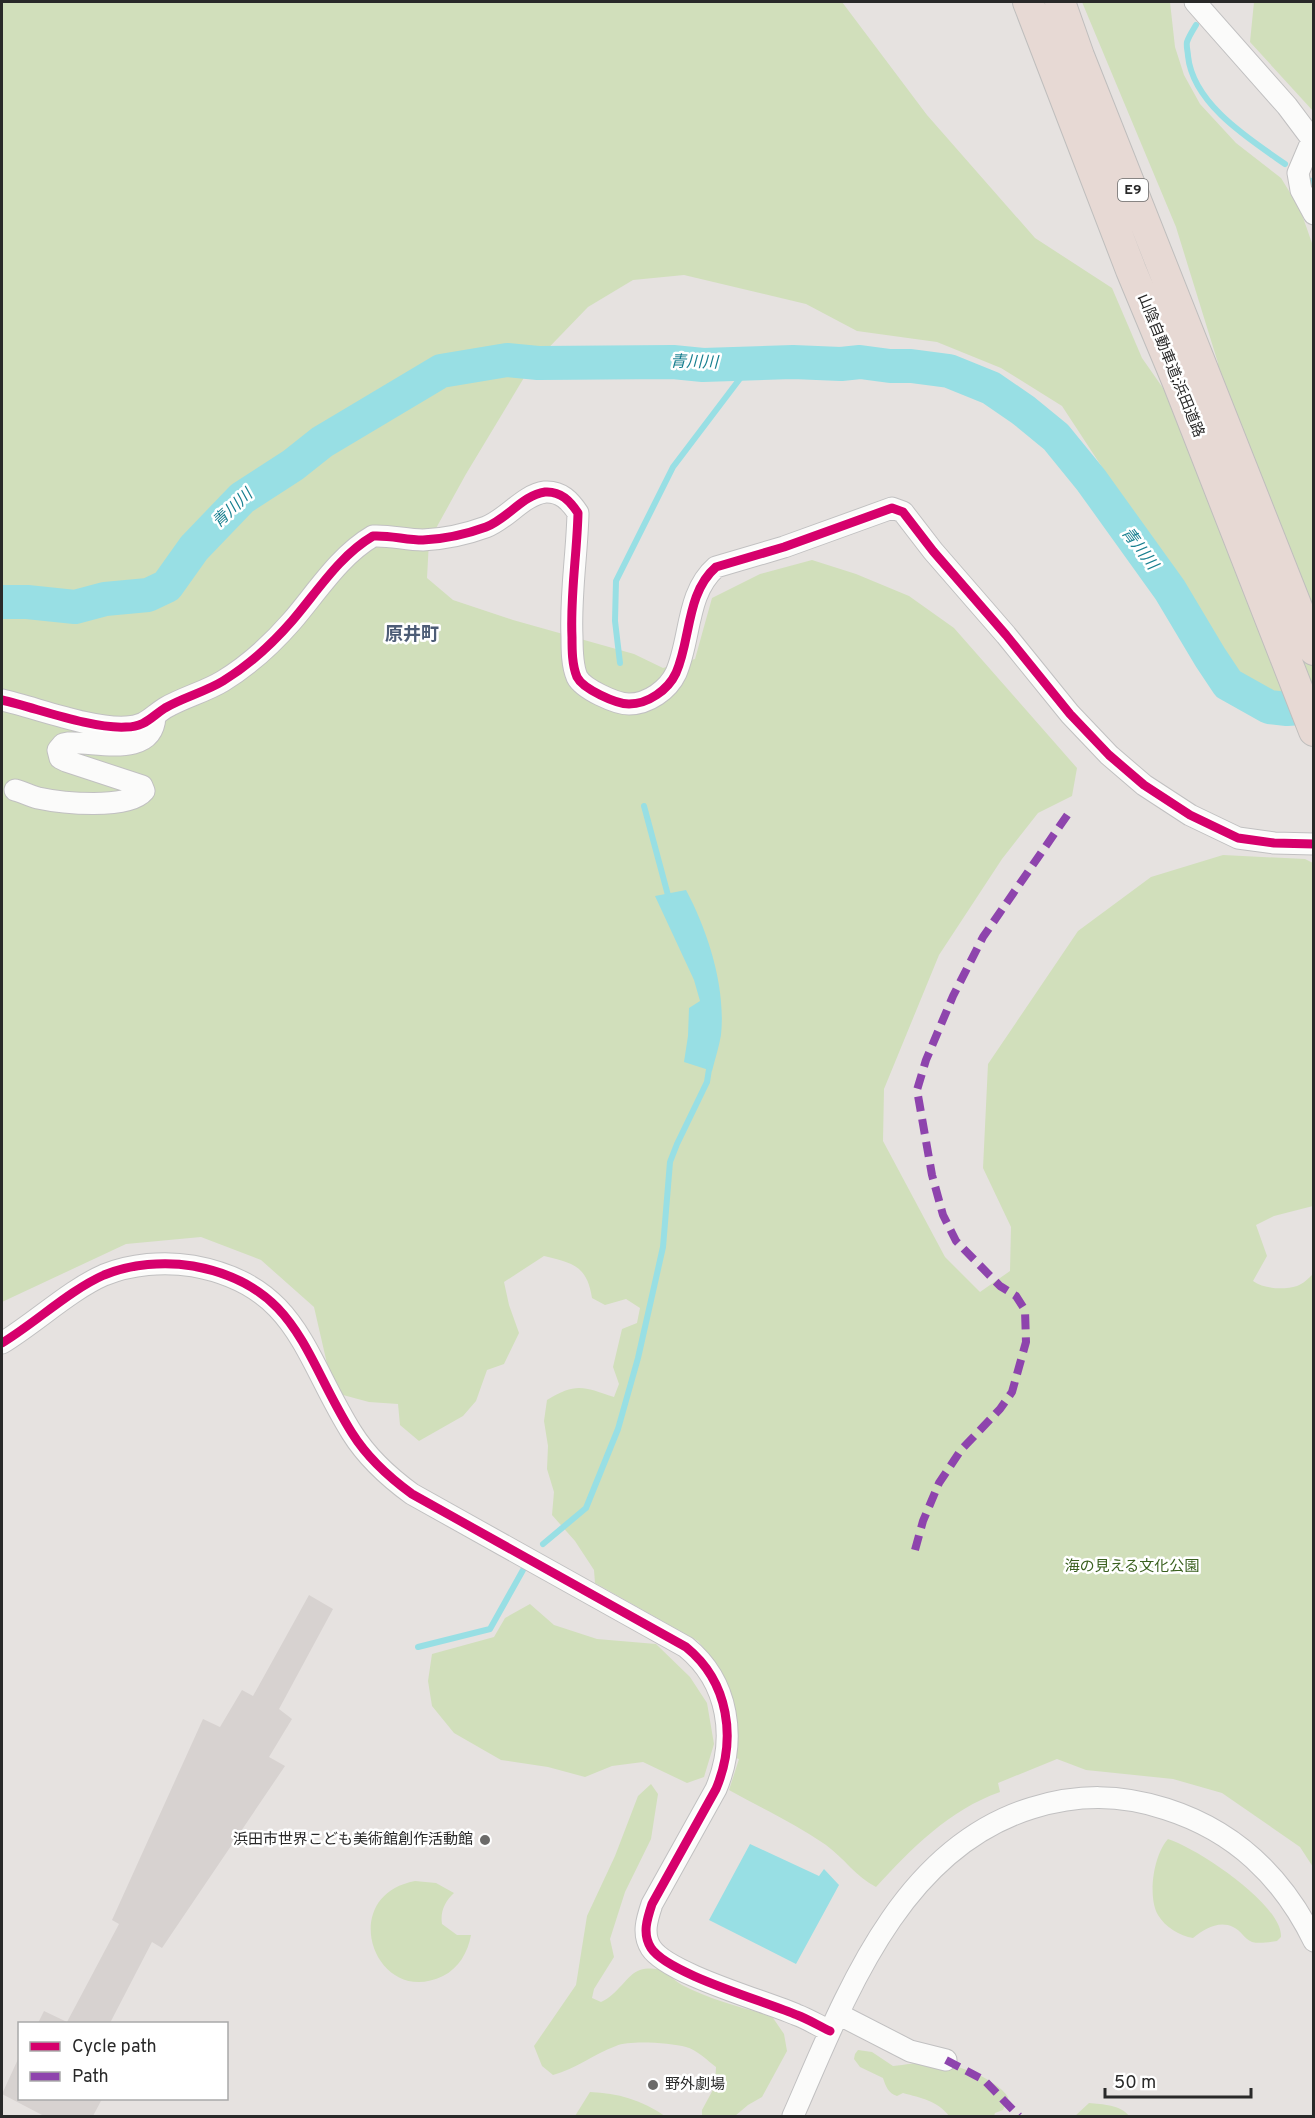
<svg xmlns="http://www.w3.org/2000/svg" width="1315" height="2118" font-family="Overpass,'Noto Sans JP',sans-serif">
  <style>
    .green { fill: #d1dfbb }
    .plaza { fill: #d7d2d0 }
    .water { fill: #98dfe4 }
    .lines { fill: none; stroke-linecap: round; stroke-linejoin: round }
    .stream { stroke: #98dfe4; stroke-width: 6 }
    .river { stroke: #98dfe4; stroke-width: 34 }
    .minor-casing { stroke: #c1c0c1; stroke-width: 23 }
    .highway-casing { stroke: #bfbebd; stroke-width: 32 }
    .minor { stroke: #fbfbfa; stroke-width: 21 }
    .highway { stroke: #e7d9d4; stroke-width: 30 }
    .quiet { stroke: #8e44ad; stroke-width: 8; stroke-dasharray: 15 8; stroke-linecap: butt }
    .cycleway-casing { stroke: #fff; stroke-width: 13 }
    .cycleway { stroke: #d6006c; stroke-width: 9 }
    .poi-dot { fill: #6b6a69; stroke: #fff; stroke-width: 2 }
    .labels { text-anchor: middle; dominant-baseline: central; stroke-width: 5; stroke-linejoin: round; paint-order: stroke }
    .shield { fill: #fff; stroke: #696969; stroke-width: 1.5 }
    .shield-label { font-size: 14px; font-weight: bold; fill: #292929 }
    .street-label { font-size: 15px; fill: #292929; stroke: #fff }
    .park-label { font-size: 15px; fill: #3a601f; stroke: #fff }
    .poi-label { font-size: 15px; fill: #292929; stroke: #fff; text-anchor: end }
    .water-label { font-size: 16px; font-style: italic; fill: #177f8f; stroke: #fff }
    .quarter-label { font-size: 18px; font-weight: bold; fill: #4d5d76; stroke: #fff }
  </style>
  <rect width="100%" height="100%" fill="#e6e2e0"/>
  <path class="green" d="M2,2H842L927,115L1035,238L1112,288L1142,358L1165,391L1217,385L1218,363L1176,227L1082,2H1170L1175,47L1184,75L1200,104L1236,143L1281,178L1300,209L1313,246V692L1286,699L1257,689L1236,679L1216,641L1062,406L1001,368L937,342L857,331L806,304L684,275L633,280L588,307L531,366L466,474L429,541L427,578L453,600L513,620L634,654L663,668L695,659L712,598L760,574L812,560L856,574L909,596L954,628L1077,768L1072,796L1038,813L1002,859L939,955L884,1089L883,1141L945,1257L980,1292L1010,1271L1011,1227L983,1168L988,1064L1078,931L1151,877L1223,855L1305,859L1313,863V1206L1274,1216L1256,1225L1267,1256L1253,1281C1264,1289 1284,1290 1297,1286C1303,1284 1309,1278 1313,1274V1867L1300,1847L1222,1793L1173,1779L1086,1770L1057,1759L998,1783L1000,1792C949,1810 912,1848 876,1887C856,1877 844,1858 826,1845C796,1824 761,1808 729,1790L739,1759L736,1758L734,1722L718,1666L698,1641L595,1583L594,1570L575,1541L552,1515L554,1492L547,1469L548,1446L544,1421L547,1400C576,1382 584,1387 614,1397L619,1384L613,1367L622,1329L637,1323L640,1308L626,1299L605,1305L592,1298C587,1265 572,1263 544,1256L504,1282L509,1305L519,1333L504,1364L487,1370L476,1401L463,1416L419,1441L400,1425L398,1404L369,1402L343,1395L328,1368L314,1307L261,1260L201,1237L126,1244L2,1302Z
    M1254,2H1313V111L1250,42Z
    M530,1604L554,1625L597,1639L656,1644L690,1677L707,1703L714,1744L704,1777L687,1783L643,1762L612,1766L585,1777L548,1767L501,1760L454,1733L432,1706L428,1681L432,1654L494,1637L505,1618Z
    M651,1784L658,1794L651,1839L625,1892L610,1939L614,1957L594,1989L592,1998L601,2002C618,1995 627,1974 640,1970C647,1968 657,1968 663,1971C670,1975 675,1981 682,1985C710,1999 740,2008 771,2015L784,2034L787,2051L762,2097L748,2105L735,2116H702V2110L715,2086L716,2067C708,2061 696,2049 686,2047C670,2043 630,2040 616,2046C594,2054 576,2069 553,2075L542,2066L534,2046L576,1985L587,1916L615,1856L638,1796Z
    M1168,1839C1197,1848 1283,1905 1281,1937L1277,1941C1269,1942 1259,1944 1252,1942C1244,1939 1241,1930 1233,1927C1219,1920 1204,1929 1193,1938C1180,1936 1165,1927 1158,1915C1147,1896 1154,1854 1168,1839Z
    M415,1881L436,1883L454,1893C445,1901 440,1912 442,1924L457,1935H471C468,1952 459,1968 443,1976C375,2009 335,1896 415,1881Z
    M858,2050L872,2052L893,2066C905,2065 918,2062 930,2062C952,2062 996,2078 1008,2097L1003,2110L995,2113L994,2116H949C938,2101 921,2098 903,2093L897,2096C888,2093 886,2087 883,2078L860,2067L854,2059L855,2054Z
    M590,2092C618,2093 642,2100 665,2116H575Z
    M1089,2103C1102,2104 1121,2105 1129,2116H1075Z"/>
  <path class="plaza" d="M309,1595L333,1609L279,1709L292,1719L269,1757L285,1766L162,1948L152,1942L110,2023H38L44,2011L67,2022L119,1924L112,1920L203,1719L220,1727L242,1690L253,1696Z
    M19,2057L20,2098L102,2099L93,2116H44L2,2094Z"/>
  <path class="water" d="M686,890C708,931 726,987 721,1035C719,1047 715,1059 712,1071L684,1062L688,1036L689,1008L700,1001L694,980L655,896Z
    M750,1844L819,1876L824,1869L839,1885L796,1964L709,1920Z"/>
  <g class="lines">
    <path class="stream" d="M1196,25C1193,30 1189,36 1187,42C1186,46 1188,52 1188,56C1193,104 1249,139 1285,164
      M1311,181L1314,184
      M620,663L615,621L616,581L673,467L751,364
      M644,806L669,899
      M543,1544L586,1508L618,1429L638,1358L663,1247L670,1162L677,1144L707,1082L710,1063
      M418,1647L490,1629L523,1570"/>
    <path class="river" d="M2,602H27L75,607L105,599L148,595L167,586L194,548L242,498L293,465L322,442L441,371L507,360L538,363L673,362L703,365L793,362L841,364L860,362L890,366H911L949,371L991,388L1023,410L1056,437L1091,480L1170,590L1210,657L1228,684L1269,707L1287,709L1314,707"/>
    <defs>
      <path id="minor" d="M1195,2L1287,106L1314,142
        M1312,140L1298,173L1301,190L1314,214
        M2,700C37,708 91,729 126,727C145,727 151,717 165,708C184,697 205,692 223,681C249,665 272,644 292,621C317,592 339,556 373,536C390,535 406,540 423,540C444,539 467,534 486,527C507,519 523,495 545,492C561,491 570,501 578,513C577,555 570,595 572,637C572,650 572,665 577,677C583,689 616,704 629,704C648,704 668,690 676,673C691,639 686,593 716,567L784,547L892,508L903,512L933,551L1006,635L1070,714L1109,755L1144,785L1190,815L1238,838L1274,843L1314,844
        M15,790C23,792 30,796 38,798C61,803 128,810 144,791L142,786L66,761L60,758L58,750L63,744L68,743C96,741 153,759 155,716
        M2,1343C35,1323 70,1290 104,1275C131,1264 164,1261 193,1266C298,1285 304,1357 352,1433C367,1457 390,1478 412,1494L686,1647C729,1682 737,1739 716,1789L652,1904C647,1919 642,1934 651,1948C668,1974 765,2001 797,2015C808,2019 819,2026 830,2031
        M838,2014L910,2051L946,2060
        M793,2116C844,2000 898,1849 1032,1808C1078,1794 1120,1794 1166,1809C1235,1831 1282,1876 1314,1941"/>
      <path id="highway" d="M1028,2L1131,270L1178,383L1314,731
        M1060,2L1079,56L1314,650"/>
    </defs>
    <use href="#minor" class="minor-casing"/>
    <use href="#highway" class="highway-casing"/>
    <use href="#minor" class="minor"/>
    <use href="#highway" class="highway"/>
    <path class="quiet" d="M915,1550L923,1521L939,1483L961,1450L1000,1409L1012,1392L1026,1342L1025,1310L1016,1296L1000,1286L956,1241L943,1215L932,1175L917,1090L926,1060L953,996L983,937L1068,814
      M946,2060L984,2080L1019,2116"/>
    <defs>
      <path id="cycleway" d="M2,700C37,708 91,729 126,727C145,727 151,717 165,708C184,697 205,692 223,681C249,665 272,644 292,621C317,592 339,556 373,536C390,535 406,540 423,540C444,539 467,534 486,527C507,519 523,495 545,492C561,491 570,501 578,513C577,555 570,595 572,637C572,650 572,665 577,677C583,689 616,704 629,704C648,704 668,690 676,673C691,639 686,593 716,567L784,547L892,508L903,512L933,551L1006,635L1070,714L1109,755L1144,785L1190,815L1238,838L1274,843L1314,844
        M2,1343C35,1323 70,1290 104,1275C131,1264 164,1261 193,1266C298,1285 304,1357 352,1433C367,1457 390,1478 412,1494L686,1647C729,1682 737,1739 716,1789L652,1904C647,1919 642,1934 651,1948C668,1974 765,2001 797,2015C808,2019 819,2026 830,2031"/>
    </defs>
    <use href="#cycleway" class="cycleway-casing"/>
    <use href="#cycleway" class="cycleway"/>
  </g>
  <g class="poi-dot">
    <circle cx="485" cy="1840" r="6"/>
    <circle cx="653" cy="2085" r="6"/>
  </g>
  <g class="labels">
    <rect class="shield" x="1118" y="179" width="30" height="22" rx="4.5"/>
    <g class="shield-label">
      <text x="1133" y="190">E9</text>
    </g>
    <g class="street-label">
      <text transform="translate(1170 366) rotate(68)">山陰自動車道;浜田道路</text>
    </g>
    <g class="park-label">
      <text x="1132" y="1567">海の見える文化公園</text>
    </g>
    <g class="poi-label">
      <text x="473" y="1840">浜田市世界こども美術館創作活動館</text>
      <text x="665" y="2085" text-anchor="start">野外劇場</text>
    </g>
    <g class="water-label">
      <text transform="translate(694 363) rotate(1)">青川川</text>
      <text transform="translate(233 509) rotate(-43)">青川川</text>
      <text transform="translate(1139 549) rotate(53)">青川川</text>
    </g>
    <g class="quarter-label">
      <text x="412" y="635">原井町</text>
    </g>
  </g>
  <rect width="1315" height="2118" fill="none" stroke="#292929" stroke-width="6"/>
  <rect x="18" y="2022" width="210" height="78" fill="#ffffff" stroke="#a9a9a9" stroke-width="1.5"/>
  <rect x="30" y="2042" width="30" height="9" fill="#d6006c" stroke="#a9a9a9" stroke-width="1.5"/>
  <text x="72" y="2052" font-size="18" fill="#292929">Cycle path</text>
  <rect x="30" y="2072" width="30" height="9" fill="#8e44ad" stroke="#a9a9a9" stroke-width="1.5"/>
  <text x="72" y="2082" font-size="18" fill="#292929">Path</text>
  <path d="M1105 2088v9h146v-9" fill="none" stroke="#292929" stroke-width="3"/>
  <text x="1114" y="2088" font-size="18" fill="#292929" stroke="#ffffff" stroke-width="4.5" paint-order="stroke">50 m</text>
</svg>
